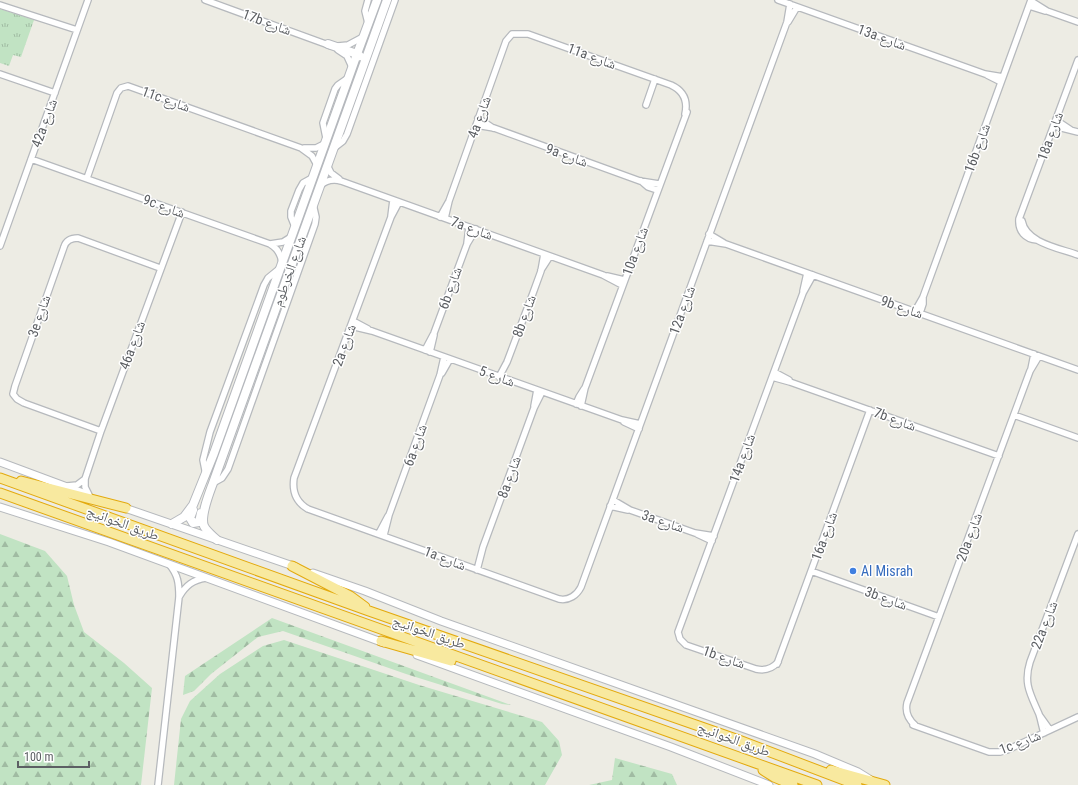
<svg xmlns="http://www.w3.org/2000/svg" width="1078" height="785" font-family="'Roboto Condensed','Noto Naskh Arabic',sans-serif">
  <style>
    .forest { fill: url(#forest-firs) }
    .park { fill: url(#park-tufts) }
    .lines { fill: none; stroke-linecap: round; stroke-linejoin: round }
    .minor-casing { stroke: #b6b9bd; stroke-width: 8 }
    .tertiary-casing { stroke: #b6b9bd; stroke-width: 9 }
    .secondary-casing { stroke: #b5b8bd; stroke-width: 10 }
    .trunk-casing { stroke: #e3aa0e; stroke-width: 11 }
    .minor { stroke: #fff; stroke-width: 5.5 }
    .tertiary { stroke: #fff; stroke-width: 7 }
    .secondary { stroke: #fff; stroke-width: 8 }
    .trunk { stroke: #f8e99f; stroke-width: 9 }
    .shop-dot { fill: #3f7fe0; stroke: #fff; stroke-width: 1.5 }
    .labels { text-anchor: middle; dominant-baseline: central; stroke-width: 3; stroke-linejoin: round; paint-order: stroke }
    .street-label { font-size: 14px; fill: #5c5f63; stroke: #fff }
    .shop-label { font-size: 14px; fill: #366cbe; stroke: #fff; text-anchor: start }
  </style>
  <defs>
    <pattern id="forest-firs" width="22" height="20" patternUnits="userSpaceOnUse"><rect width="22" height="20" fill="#c1e3c3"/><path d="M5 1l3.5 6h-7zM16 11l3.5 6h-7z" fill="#a0bba2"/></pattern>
    <pattern id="park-tufts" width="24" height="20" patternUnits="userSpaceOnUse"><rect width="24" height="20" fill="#c1e3c3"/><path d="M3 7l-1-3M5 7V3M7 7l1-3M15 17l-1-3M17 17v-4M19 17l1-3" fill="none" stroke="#a0bba2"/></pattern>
  </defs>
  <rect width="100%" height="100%" fill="#edece4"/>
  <path class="forest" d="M0,534L45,551L67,576L74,605L84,632L124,663L152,688L141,785H0Z
    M272,618L511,705L502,704L406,674L283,631L258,637L211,674L194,691L183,695L185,676Z
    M284,640L419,685L542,722L559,741L562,755L545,785H174L181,719L190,701L220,674L263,646Z
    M615,758L672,774L677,785H589L612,780Z"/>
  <path class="park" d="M0,9L34,20L21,57L13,55L9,66L0,63Z"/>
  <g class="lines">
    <defs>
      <path id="minor" d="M205,0L331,46
        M778,0L985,74L1003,77
        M1031,1L1047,11L1078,22
        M0,5L77,30
        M1029,6L1045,11
        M788,22L797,7
        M368,23L365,11L368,0
        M338,46L348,45L363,37
        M338,50L347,56L352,67
        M0,74L55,93
        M987,75L1001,82
        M646,105L655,79
        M478,118L493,128
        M1056,120L1071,130
        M476,125L494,128L640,181L659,184
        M1054,126L1078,132
        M326,138L323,123L335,89L338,85L348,78
        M304,148H316L324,144
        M334,148L343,141L347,134L395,0
        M31,159L270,244C277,248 281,254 282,263
        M327,165L331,173L339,179
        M87,178L117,93L121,88L128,86L301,148L312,156L317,165
        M641,181L648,187L657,190
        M320,186C326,180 333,179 341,181L603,275L622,285
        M399,202L391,217L294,478C292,491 296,502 308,509L559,599C569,601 577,595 581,587L787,22L790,4
        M391,216L393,200
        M440,217L449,201L506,41L512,34H528L671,85C684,91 688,101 685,114
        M445,218L449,201
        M1022,221C1026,243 1059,248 1078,255
        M295,227L291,217V211L299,190L303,183L312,178
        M709,234L724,243
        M1037,240C1025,239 1018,231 1019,219L1078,60
        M707,241L726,244L1078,370
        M467,243L469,227
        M270,244L283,242L291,237
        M0,246L88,0
        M541,270L550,256
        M607,276L624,280
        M803,291L807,273
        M915,311L923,297L1031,0
        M920,313L923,304V297
        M353,321L368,329
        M351,326L372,331L622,420L640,424
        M425,350L434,333L467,244L476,229
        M430,352L434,335
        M1031,369L1034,354
        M774,372L789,380
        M442,373L450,359
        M499,377L507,362L533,293L541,271L544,254
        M772,377L790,382L999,456
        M576,404L579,397L584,389
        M534,406L537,390
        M581,406L585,388L687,112
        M1014,415L1078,438
        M624,422L639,429
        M101,431L24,403L17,399L13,394L15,386L64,247C66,240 71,238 78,238L160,268
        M206,475L203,460L210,432L264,285L268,278L279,269
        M213,483L222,478L228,469L315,224L316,217L313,204
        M67,486L77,485L85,479
        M89,495L85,487V479L101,431L182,212
        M613,500L630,510L695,533L714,536
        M610,506L628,510
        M379,533L388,516
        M697,534L712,541
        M384,535L389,515L440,375L444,357
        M477,570L483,547L534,408L542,392
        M811,571L939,617
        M179,597C186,585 193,580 206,578
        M778,662C772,669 765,671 756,669L686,645L680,639L678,632L803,293L813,275
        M777,664L870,410
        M1040,716L1050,730
        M913,725L989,752H1000L1007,750L1078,717
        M915,725C908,719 905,712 907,703L1030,371L1039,356
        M1044,733C1042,727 1041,720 1039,714C1031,695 1023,684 1030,662L1078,534
        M158,785L179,597C179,583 178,575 169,564"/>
      <path id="tertiary" d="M0,462L86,494
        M0,507L109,542L384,643
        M122,507L296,567
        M313,573L365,591L441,621L815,754L858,772L871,780
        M417,655L671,747L769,785"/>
      <path id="secondary" d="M328,44L357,54L360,56
        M193,510L190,518L193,523L199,522L201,513
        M172,524L184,517L193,505L214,453L357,54L377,0
        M217,540C213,536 207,532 204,526C200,516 209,494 213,483L387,0"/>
      <path id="trunk" d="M0,478L369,611L736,739L857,785
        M21,481L126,508
        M0,493L817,785
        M292,566L350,596L365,607
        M381,641L451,661
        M763,770L774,777L793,785
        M831,770L885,785"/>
    </defs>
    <use href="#minor" class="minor-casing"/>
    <use href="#tertiary" class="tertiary-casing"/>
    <use href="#secondary" class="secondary-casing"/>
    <use href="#trunk" class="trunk-casing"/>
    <use href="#minor" class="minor"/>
    <use href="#tertiary" class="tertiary"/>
    <use href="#secondary" class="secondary"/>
    <use href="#trunk" class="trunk"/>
  </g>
  <circle class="shop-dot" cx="853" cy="571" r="4"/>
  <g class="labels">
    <g class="street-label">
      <text transform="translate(267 22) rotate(20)">17b شارع</text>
      <text transform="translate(882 37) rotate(20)">13a شارع</text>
      <text transform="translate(592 56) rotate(20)">11a شارع</text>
      <text transform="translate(166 99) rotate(20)">11c شارع</text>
      <text transform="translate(479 117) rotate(-70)">4a شارع</text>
      <text transform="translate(44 123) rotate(-70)">42a شارع</text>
      <text transform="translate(1050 136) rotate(-70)">18a شارع</text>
      <text transform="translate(977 148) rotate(-70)">16b شارع</text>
      <text transform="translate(567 155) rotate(20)">9a شارع</text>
      <text transform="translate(164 206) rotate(20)">9c شارع</text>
      <text transform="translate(472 228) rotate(20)">7a شارع</text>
      <text transform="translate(635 251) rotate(-70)">10a شارع</text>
      <text transform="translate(289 271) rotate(-70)">شارع الخرطوم</text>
      <text transform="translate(450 288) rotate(-70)">6b شارع</text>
      <text transform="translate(902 307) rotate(19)">9b شارع</text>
      <text transform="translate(682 310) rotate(-70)">12a شارع</text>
      <text transform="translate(39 316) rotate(-71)">3e شارع</text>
      <text transform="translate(524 316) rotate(-70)">8b شارع</text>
      <text transform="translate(132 345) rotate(-70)">46a شارع</text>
      <text transform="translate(344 345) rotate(-70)">2a شارع</text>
      <text transform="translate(497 376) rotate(20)">شارع 5</text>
      <text transform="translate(895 419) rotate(20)">7b شارع</text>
      <text transform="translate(415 445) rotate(-70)">6a شارع</text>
      <text transform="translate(742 458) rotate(-70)">14a شارع</text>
      <text transform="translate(509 477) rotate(-70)">8a شارع</text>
      <text transform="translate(663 521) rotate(19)">3a شارع</text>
      <text transform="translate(123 523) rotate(20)">طريق الخوانيج</text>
      <text transform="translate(824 536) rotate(-70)">16a شارع</text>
      <text transform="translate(969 537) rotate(-70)">20a شارع</text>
      <text transform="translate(445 558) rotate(21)">1a شارع</text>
      <text transform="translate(886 598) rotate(20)">3b شارع</text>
      <text transform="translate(1044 625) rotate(-69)">22a شارع</text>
      <text transform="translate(429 632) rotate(19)">طريق الخوانيج</text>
      <text transform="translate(724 657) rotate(19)">1b شارع</text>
      <text transform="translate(734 739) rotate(20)">طريق الخوانيج</text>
      <text transform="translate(1020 742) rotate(-21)">1c شارع</text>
    </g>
    <g class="shop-label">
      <text x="861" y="571">Al Misrah</text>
    </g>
  </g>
  <path d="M18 761v6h71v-6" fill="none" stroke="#5c5f63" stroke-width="2"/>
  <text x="24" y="761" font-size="12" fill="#5c5f63" stroke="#ffffff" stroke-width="3" paint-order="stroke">100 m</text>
</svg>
